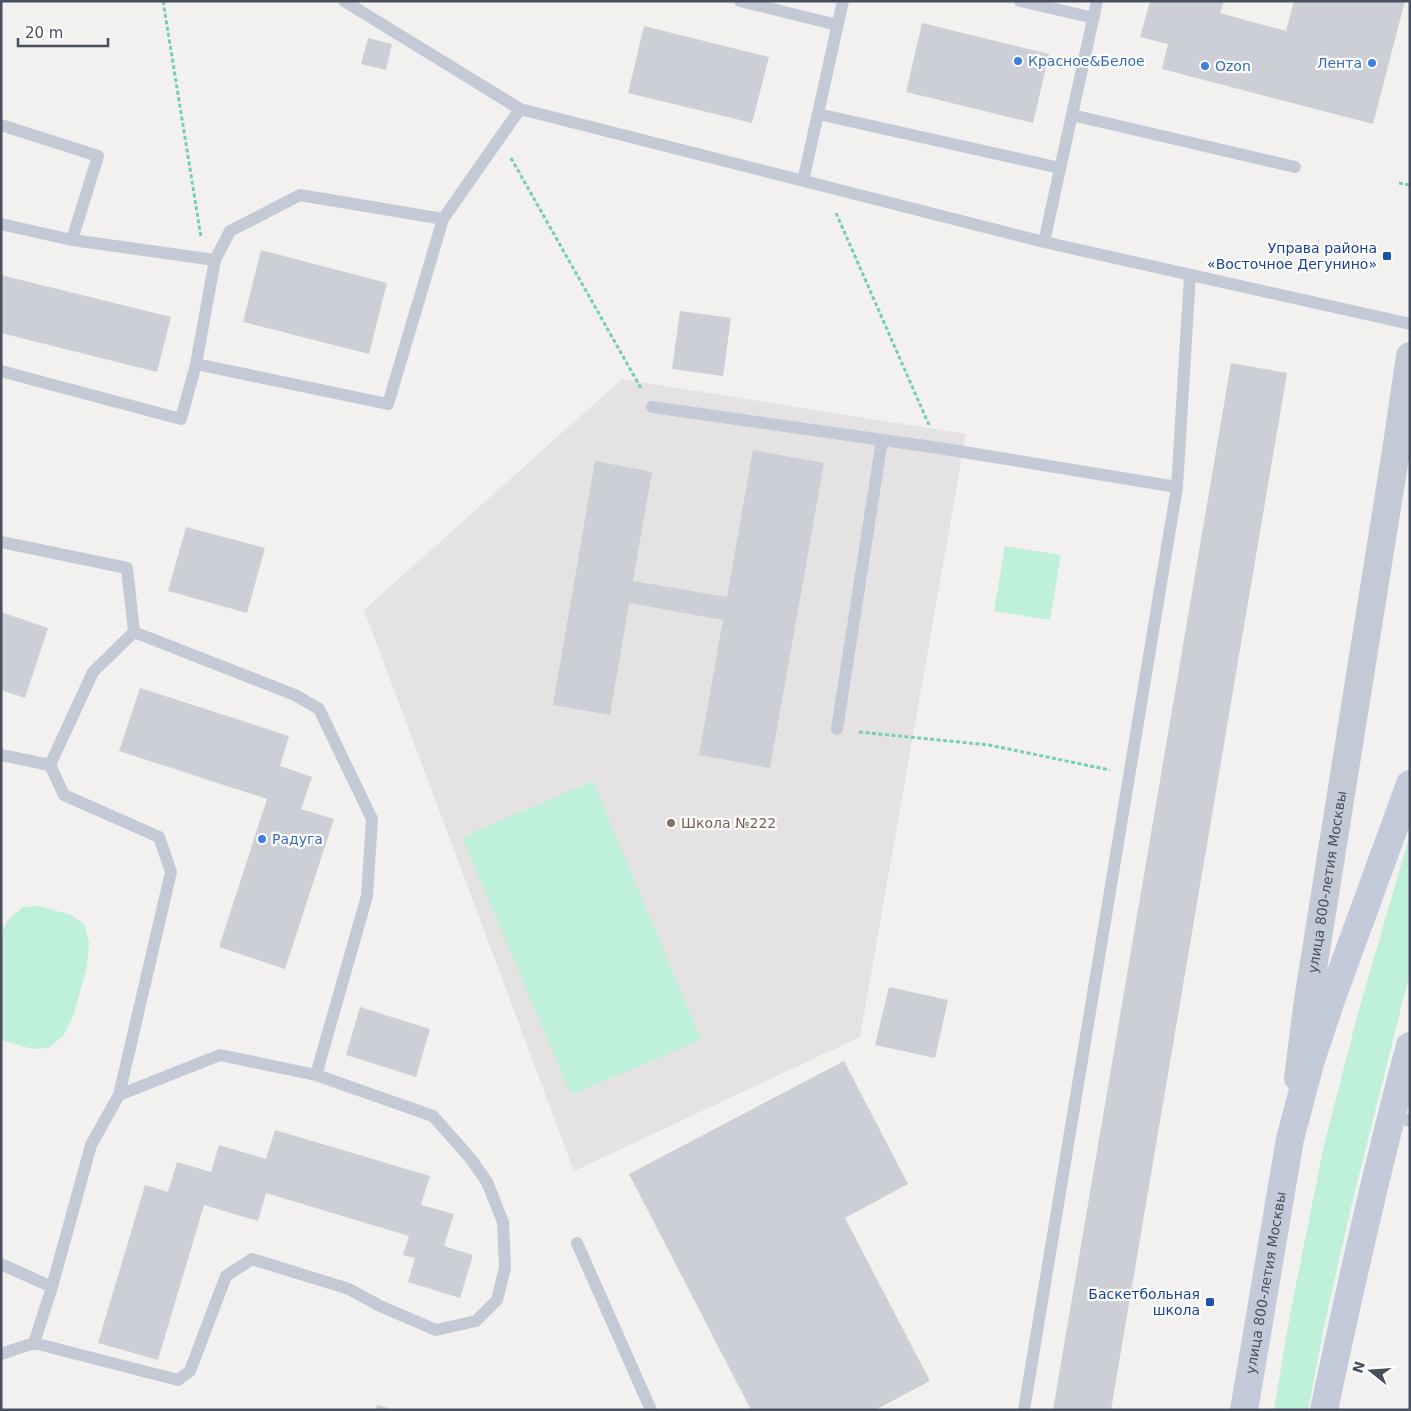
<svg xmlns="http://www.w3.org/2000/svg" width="1411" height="1411" font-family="'DejaVu Sans',sans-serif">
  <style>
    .education { fill: #e4e2e2 }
    .green { fill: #bff0d9 }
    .building { fill: #cccfd6 }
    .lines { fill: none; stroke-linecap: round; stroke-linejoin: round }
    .path { stroke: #76cfb0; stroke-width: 3; stroke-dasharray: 4 2.5; stroke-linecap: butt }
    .service { stroke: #c4cad5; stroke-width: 12 }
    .tertiary { stroke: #c4cad5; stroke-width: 28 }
    .secondary { stroke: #c3cad9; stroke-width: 28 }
    .shop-dot { fill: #3f7fe0; stroke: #fff; stroke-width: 2 }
    .transit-dot { fill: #1a4fb4; stroke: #fff; stroke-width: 2 }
    .education-dot { fill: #8d6e63; stroke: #fff; stroke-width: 2 }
    .labels { text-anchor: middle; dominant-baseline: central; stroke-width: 4.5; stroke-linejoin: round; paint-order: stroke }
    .shop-label { font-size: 14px; fill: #366cbe; stroke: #fff; text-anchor: start }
    .transit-label { font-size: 14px; fill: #164399; stroke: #fff; text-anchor: end }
    .education-label { font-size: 14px; fill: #785e54; stroke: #fff; text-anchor: start }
    .street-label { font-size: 14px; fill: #48505e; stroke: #fff }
  </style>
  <rect width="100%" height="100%" fill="#f3f1f0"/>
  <path class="education" d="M622,379L966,434L860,1037L574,1171L364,610Z"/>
  <path class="green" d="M1005,546L1061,555L1050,620L994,611Z
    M593,781L701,1040L571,1095L462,837Z
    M1410,834V972L1351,1207L1324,1327L1308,1410H1274L1291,1309L1324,1145L1358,1013Z
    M39,906L71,915L84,924L89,943L87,966L74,1014L64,1035L49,1048L32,1049L1,1040V933L8,920L23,907Z"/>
  <path class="building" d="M1150,1H1224L1220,13L1286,31L1294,1H1405L1373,124L1162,69L1168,44L1140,37Z
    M922,23L1049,54L1033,123L906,92Z
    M644,26L769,57L752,123L628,93Z
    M368,38L392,44L386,70L361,64Z
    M261,250L387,283L369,354L243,322Z
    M1,275L171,317L157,372L1,333Z
    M680,311L731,318L723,376L672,369Z
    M1231,363L1287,373L1111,1410H1053Z
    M753,450L824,463L770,768L699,755L723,620L629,603L610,715L553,705L595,461L652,472L633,581L727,597Z
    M186,527L265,548L247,613L168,591Z
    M1,612L48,628L25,698L1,690Z
    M140,688L289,736L280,766L312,777L301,809L334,819L285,969L219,947L267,799L119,751Z
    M889,987L948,1000L935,1058L875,1045Z
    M360,1007L430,1029L416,1077L346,1055Z
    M844,1061L908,1184L845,1218L930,1381L875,1410H751L629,1174Z
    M275,1130L430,1176L421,1205L454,1214L444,1246L473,1255L460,1298L408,1282L415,1258L403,1255L409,1236L266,1193L258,1221L204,1205L158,1360L98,1343L145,1185L168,1192L177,1162L211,1172L219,1145L266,1159Z
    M377,1405L391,1409V1410H376Z"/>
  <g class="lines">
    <path class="path" d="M163,1L201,237
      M511,158L642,390
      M1399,183L1410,185
      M836,213L929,425
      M859,732L989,745L1110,770"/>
    <path class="service" d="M344,1L520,109L1044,242L1410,324
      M740,1L837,25
      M1020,1L1094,18
      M818,114L1060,168
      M1072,115L1295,167
      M1,125L98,156L72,240
      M803,181L843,1
      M1,224L72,240L215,260
      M1044,242L1097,1
      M196,364L215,260L230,231L300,195L443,219
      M1,371L181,419L196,364L388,404L443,219L520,109
      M652,407L939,448L1177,487
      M1,542L127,568L134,632L93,672L50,765L1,755
      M134,632L295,695L319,709L372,819L367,896L316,1075
      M837,729L882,440
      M50,765L64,795L159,837L171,872L119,1095L91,1145L52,1287
      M1391,1115L1410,1121
      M577,1243L651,1410
      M1,1264L52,1287L34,1343L1,1354
      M34,1343L178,1380L190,1371L226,1276L252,1259L349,1289L380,1306L436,1330L476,1321L497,1300L505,1268L503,1222L487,1182L471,1159L433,1116L316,1075L220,1055L119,1095
      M1024,1410L1177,487L1190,275"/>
    <path class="tertiary" id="s1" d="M1298,1078L1308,1000L1396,451L1410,356"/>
    <g class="secondary">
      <path id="s2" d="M1244,1410L1290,1139L1311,1060L1330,1003L1410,784"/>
      <path d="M1324,1410C1350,1288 1377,1166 1410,1046"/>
    </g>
  </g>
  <g class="shop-dot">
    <circle cx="1018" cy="61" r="5"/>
    <circle cx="1372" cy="63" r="5"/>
    <circle cx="1205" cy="66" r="5"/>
    <circle cx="262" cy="839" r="5"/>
  </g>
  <g class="transit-dot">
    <rect x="1382" y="251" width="10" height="10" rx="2.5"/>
    <rect x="1205" y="1297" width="10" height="10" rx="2.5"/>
  </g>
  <circle class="education-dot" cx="671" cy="823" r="5"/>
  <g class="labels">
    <g class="shop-label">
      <text x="1028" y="61">Красное&amp;Белое</text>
      <text x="1362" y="63" text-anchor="end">Лента</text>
      <text x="1215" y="66">Ozon</text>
      <text x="272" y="839">Радуга</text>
    </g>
    <g class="transit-label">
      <text x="1377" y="248">Управа района<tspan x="1377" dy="16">«Восточное Дегунино»</tspan></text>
      <text x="1200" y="1294">Баскетбольная<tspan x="1200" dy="16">школа</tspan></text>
    </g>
    <g class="education-label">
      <text x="681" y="823">Школа №222</text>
    </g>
    <g class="street-label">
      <text stroke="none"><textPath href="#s1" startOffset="198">улица 800-летия Москвы</textPath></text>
      <text stroke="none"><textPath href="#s2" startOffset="129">улица 800-летия Москвы</textPath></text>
    </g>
  </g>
  <rect width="1411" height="1411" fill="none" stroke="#48505e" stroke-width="5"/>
  <g transform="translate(1371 1371) rotate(287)" stroke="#ffffff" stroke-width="4" paint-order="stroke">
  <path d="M0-4L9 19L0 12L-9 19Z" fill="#48505e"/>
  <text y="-8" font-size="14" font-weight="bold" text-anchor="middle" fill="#48505e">N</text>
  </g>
  <path d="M18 38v8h90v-8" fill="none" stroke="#48505e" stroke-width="2.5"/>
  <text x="25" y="38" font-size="15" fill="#48505e" stroke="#ffffff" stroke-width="4" paint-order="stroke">20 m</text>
</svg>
